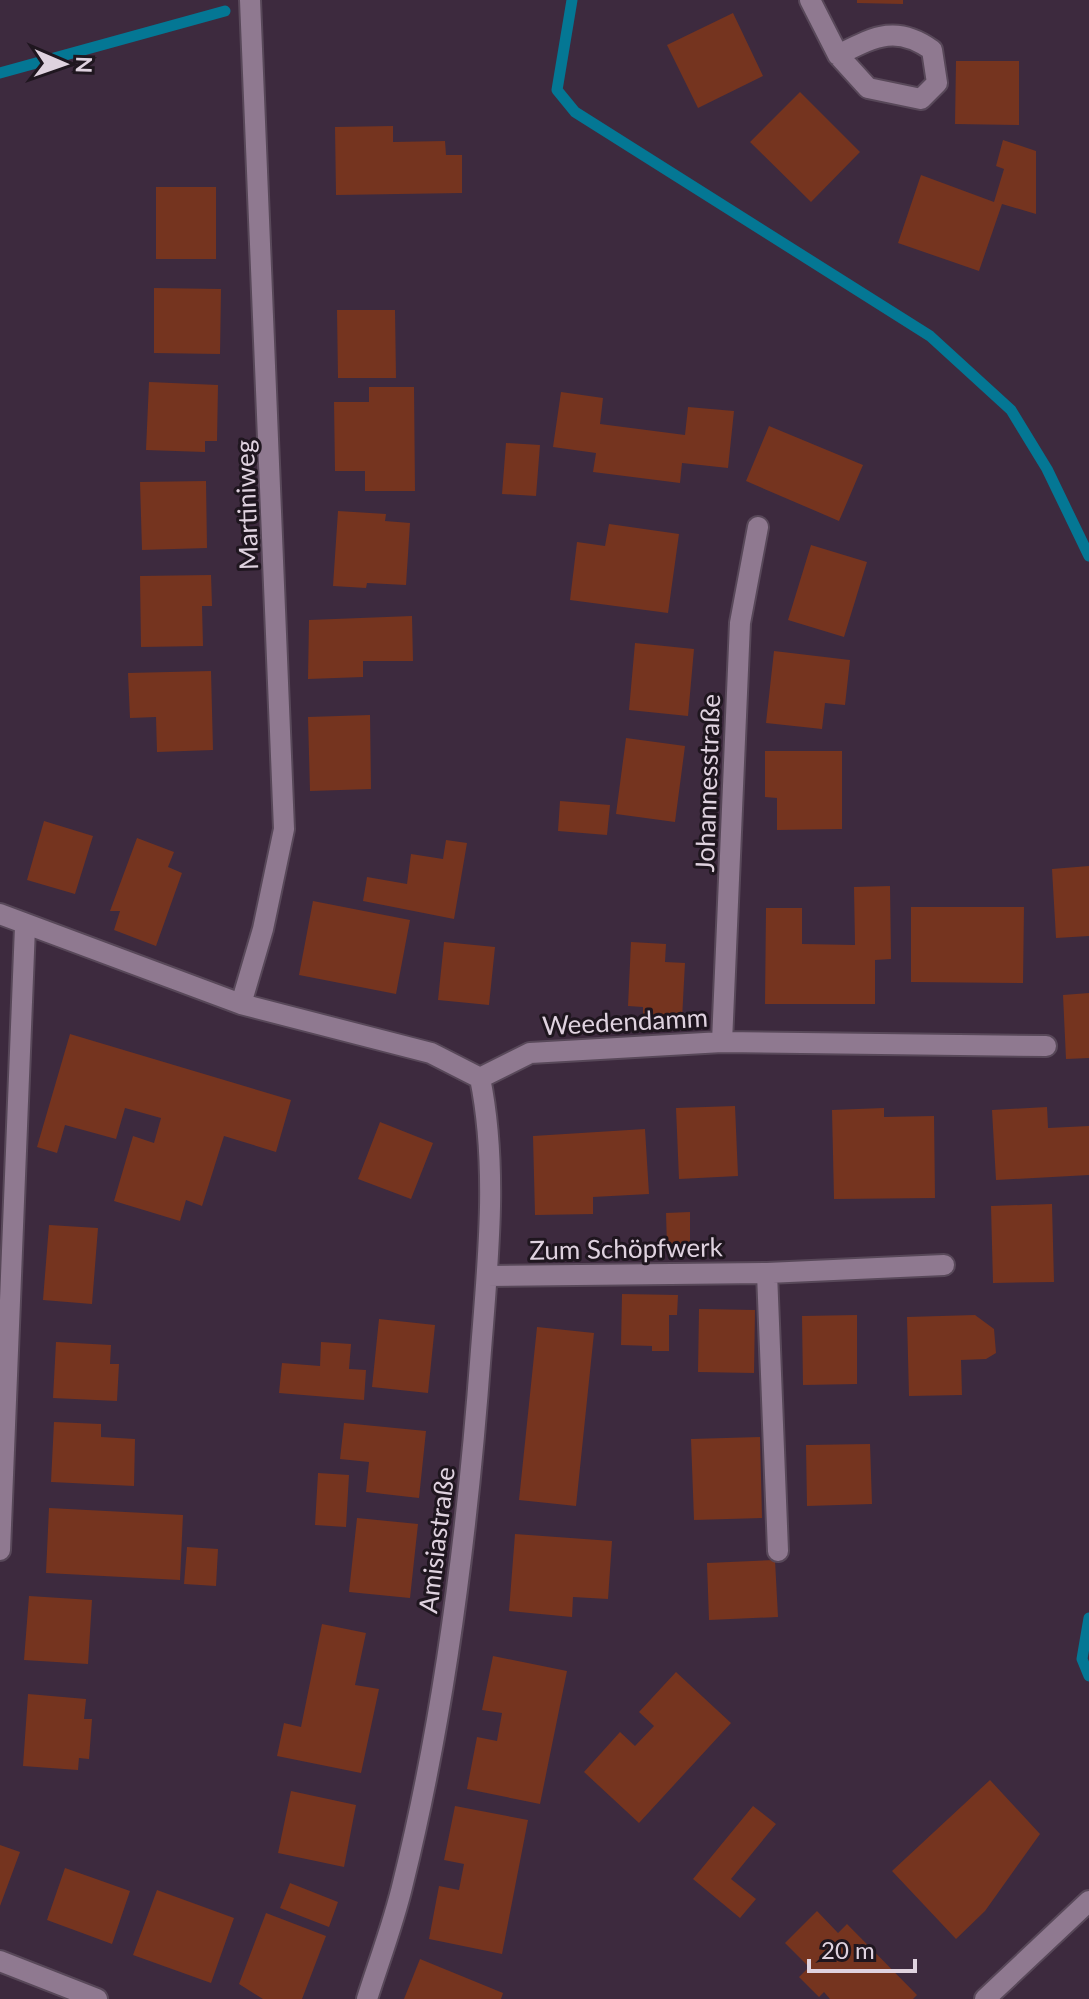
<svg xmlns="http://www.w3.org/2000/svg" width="1089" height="1999" font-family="Lato,sans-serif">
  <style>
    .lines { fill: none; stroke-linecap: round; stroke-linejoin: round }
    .stream { stroke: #047794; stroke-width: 11 }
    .building { fill: #75341f }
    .minor-casing { stroke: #584859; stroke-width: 24 }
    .minor { stroke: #8f7990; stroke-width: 20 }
    .labels { text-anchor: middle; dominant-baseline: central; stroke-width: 6; stroke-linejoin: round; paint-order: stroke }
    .street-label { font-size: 26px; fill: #dfd2df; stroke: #1f161f }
  </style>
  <rect width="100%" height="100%" fill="#3d2a3e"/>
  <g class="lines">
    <path class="stream" d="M572,0L557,90L575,112L930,336L1011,410L1047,469L1089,556
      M0,73L225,11
      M1089,1618L1082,1659L1089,1676"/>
  </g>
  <path class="building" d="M857,0H903V4L857,3Z
    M733,13L763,76L698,108L667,45Z
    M956,61H1019V125L955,124Z
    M800,92L860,152L811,202L750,142Z
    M393,126V142L445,141L446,155H462V193L336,195L335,127Z
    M1003,140L1036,151V214L1002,204L979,271L898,243L921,175L994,202L1004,169L996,166Z
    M156,187H216V259H156Z
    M154,288L221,289L220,354L154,353Z
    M337,310H395L396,378H338Z
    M149,382L218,385L217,441H205V452L146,450Z
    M369,387H414L415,491H365V471H335L334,402H369Z
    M561,392L603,398L600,424L685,435L688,407L734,411L728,468L682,463L680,483L593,472L596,453L553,447Z
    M769,426L863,465L839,521L746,481Z
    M506,443L540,445L536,496L502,494Z
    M206,481L207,548L142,550L140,482Z
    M338,511L386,514L385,521L410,523L406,585L367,583L366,588L333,586Z
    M609,524L679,534L668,613L570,600L577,542L605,546Z
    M811,545L867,562L844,637L788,620Z
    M211,575L212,606H202L203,646L141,647L140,576Z
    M412,616L413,661H363V677L308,679L309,620Z
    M635,643L694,649L688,716L629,710Z
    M774,651L850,660L845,705L825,703L822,729L766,723Z
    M211,671L213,750L157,752L156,717L130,718L128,673Z
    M370,715L371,789L310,791L308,717Z
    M626,738L685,746L675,822L616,814Z
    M765,751H842V829L777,830V798L765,797Z
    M560,801L610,805L607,835L558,831Z
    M44,821L93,836L75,894L27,880Z
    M137,838L174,852L168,867L182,873L156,946L114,930L120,911H110Z
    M446,840L467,843L454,919L363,901L367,877L407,884L411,854L443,859Z
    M1089,866V936L1056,938L1052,869Z
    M890,886L891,959L875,960V1004H765L766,908H802V944L855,945L854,887Z
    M313,901L410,920L396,994L299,975Z
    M911,907H1024L1023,983L911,982Z
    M444,942L495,947L489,1005L438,1000Z
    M631,942L666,944L665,962L685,963L682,1019L643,1016V1007L628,1006Z
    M1089,993V1058L1066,1059L1063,995Z
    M70,1034L291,1100L276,1152L224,1136L202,1206L186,1200L180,1221L114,1201L133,1136L154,1143L161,1118L125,1108L116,1139L65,1125L57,1153L37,1147Z
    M735,1106L738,1176L679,1179L676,1108Z
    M1047,1107L1048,1128L1089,1126V1175L996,1180L992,1110Z
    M884,1108V1117L934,1116L935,1198L834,1199L832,1110Z
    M380,1122L433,1143L411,1199L358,1179Z
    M645,1129L649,1194L593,1197V1214L535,1215L533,1136Z
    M1052,1204L1054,1282L993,1283L991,1206Z
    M690,1212V1245L667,1246L666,1213Z
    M49,1225L98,1228L92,1304L43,1300Z
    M622,1294L678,1295L677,1315H669V1351H652V1346L621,1345Z
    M699,1309L755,1310L754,1373L698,1372Z
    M857,1315V1384L803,1385L802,1316Z
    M975,1315L994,1329L996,1353L986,1359L961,1360L962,1395L909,1396L907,1317Z
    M379,1319L435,1325L428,1393L372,1387Z
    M537,1327L594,1333L576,1506L519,1500Z
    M56,1342L111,1345L110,1364H119L117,1401L53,1398Z
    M321,1342L351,1344L349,1369L366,1370L364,1400L279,1393L282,1363L320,1366Z
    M54,1422L101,1424V1437L135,1439L134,1486L51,1482Z
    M344,1423L426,1431L419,1498L366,1492L369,1462L340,1459Z
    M760,1437L762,1518L694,1520L691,1439Z
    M870,1444L872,1504L807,1506L806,1445Z
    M318,1473L349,1475L346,1527L315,1525Z
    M49,1508L183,1515L180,1580L46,1573Z
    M357,1518L418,1524L410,1598L349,1592Z
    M515,1534L612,1541L608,1599L573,1597L572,1617L509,1611Z
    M187,1547L218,1549L216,1586L184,1584Z
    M775,1560L778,1617L709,1620L707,1563Z
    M29,1596L92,1600L88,1664L24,1660Z
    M322,1624L366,1633L355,1685L379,1689L361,1773L277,1756L284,1723L301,1727Z
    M493,1656L567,1671L540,1804L467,1789L477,1737L497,1741L502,1713L482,1710Z
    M676,1672L731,1723L639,1823L584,1772L620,1732L635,1746L654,1726L639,1712Z
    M28,1694L86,1699L84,1719H92L89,1759L79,1758L78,1770L23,1766Z
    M990,1780L1040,1834L985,1911L956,1939L892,1871Z
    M291,1791L356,1805L344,1867L278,1853Z
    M455,1806L528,1820L502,1954L429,1939L439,1886L459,1890L464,1864L444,1860Z
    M753,1806L776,1824L731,1879L756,1899L740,1918L693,1879Z
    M0,1845L20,1852L0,1906Z
    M65,1868L130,1891L112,1944L47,1920Z
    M290,1883L338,1902L329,1927L280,1908Z
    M157,1890L234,1918L211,1983L133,1955Z
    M817,1911L838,1933L847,1924L917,1995L913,1999H830L824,1992L819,1997L799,1977L809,1967L785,1943Z
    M266,1913L326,1936L302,1999H263L239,1984Z
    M420,1959L503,1993L501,1999H404Z"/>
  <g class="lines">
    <defs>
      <path id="minor" d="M810,0L838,55L868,88L921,99L937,83L932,50C896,24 874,37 838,55
        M0,914L241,1004L431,1053L480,1078L530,1053L722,1042L1046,1046
        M241,1004L263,929L284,829L250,0
        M722,1042L740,623L758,527
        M767,1273L778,1551
        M487,1276L767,1273L944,1265
        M0,1550L25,927
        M0,1961L97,1999
        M367,1999C379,1961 394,1922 403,1883C446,1709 468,1529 481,1350C488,1260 498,1166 480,1078
        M985,1999L1089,1901"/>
    </defs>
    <use href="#minor" class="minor-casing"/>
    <use href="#minor" class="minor"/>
  </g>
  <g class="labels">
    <g class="street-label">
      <text transform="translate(246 505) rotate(-92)">Martiniweg</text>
      <text transform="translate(707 783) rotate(-88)">Johannesstraße</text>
      <text transform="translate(625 1021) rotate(-3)">Weedendamm</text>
      <text transform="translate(626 1248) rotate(-1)">Zum Schöpfwerk</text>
      <text transform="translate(436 1540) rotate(-83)">Amisiastraße</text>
    </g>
  </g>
  <g transform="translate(64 64) rotate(92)" stroke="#1f161f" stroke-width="6" paint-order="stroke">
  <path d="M0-6L14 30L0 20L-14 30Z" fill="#dfd2df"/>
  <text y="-12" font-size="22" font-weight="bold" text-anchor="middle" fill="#dfd2df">N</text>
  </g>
  <path d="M809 1959v12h106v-12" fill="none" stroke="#dfd2df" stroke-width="4"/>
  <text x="821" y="1959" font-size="24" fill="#dfd2df" stroke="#1f161f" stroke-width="6" paint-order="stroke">20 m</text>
</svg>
